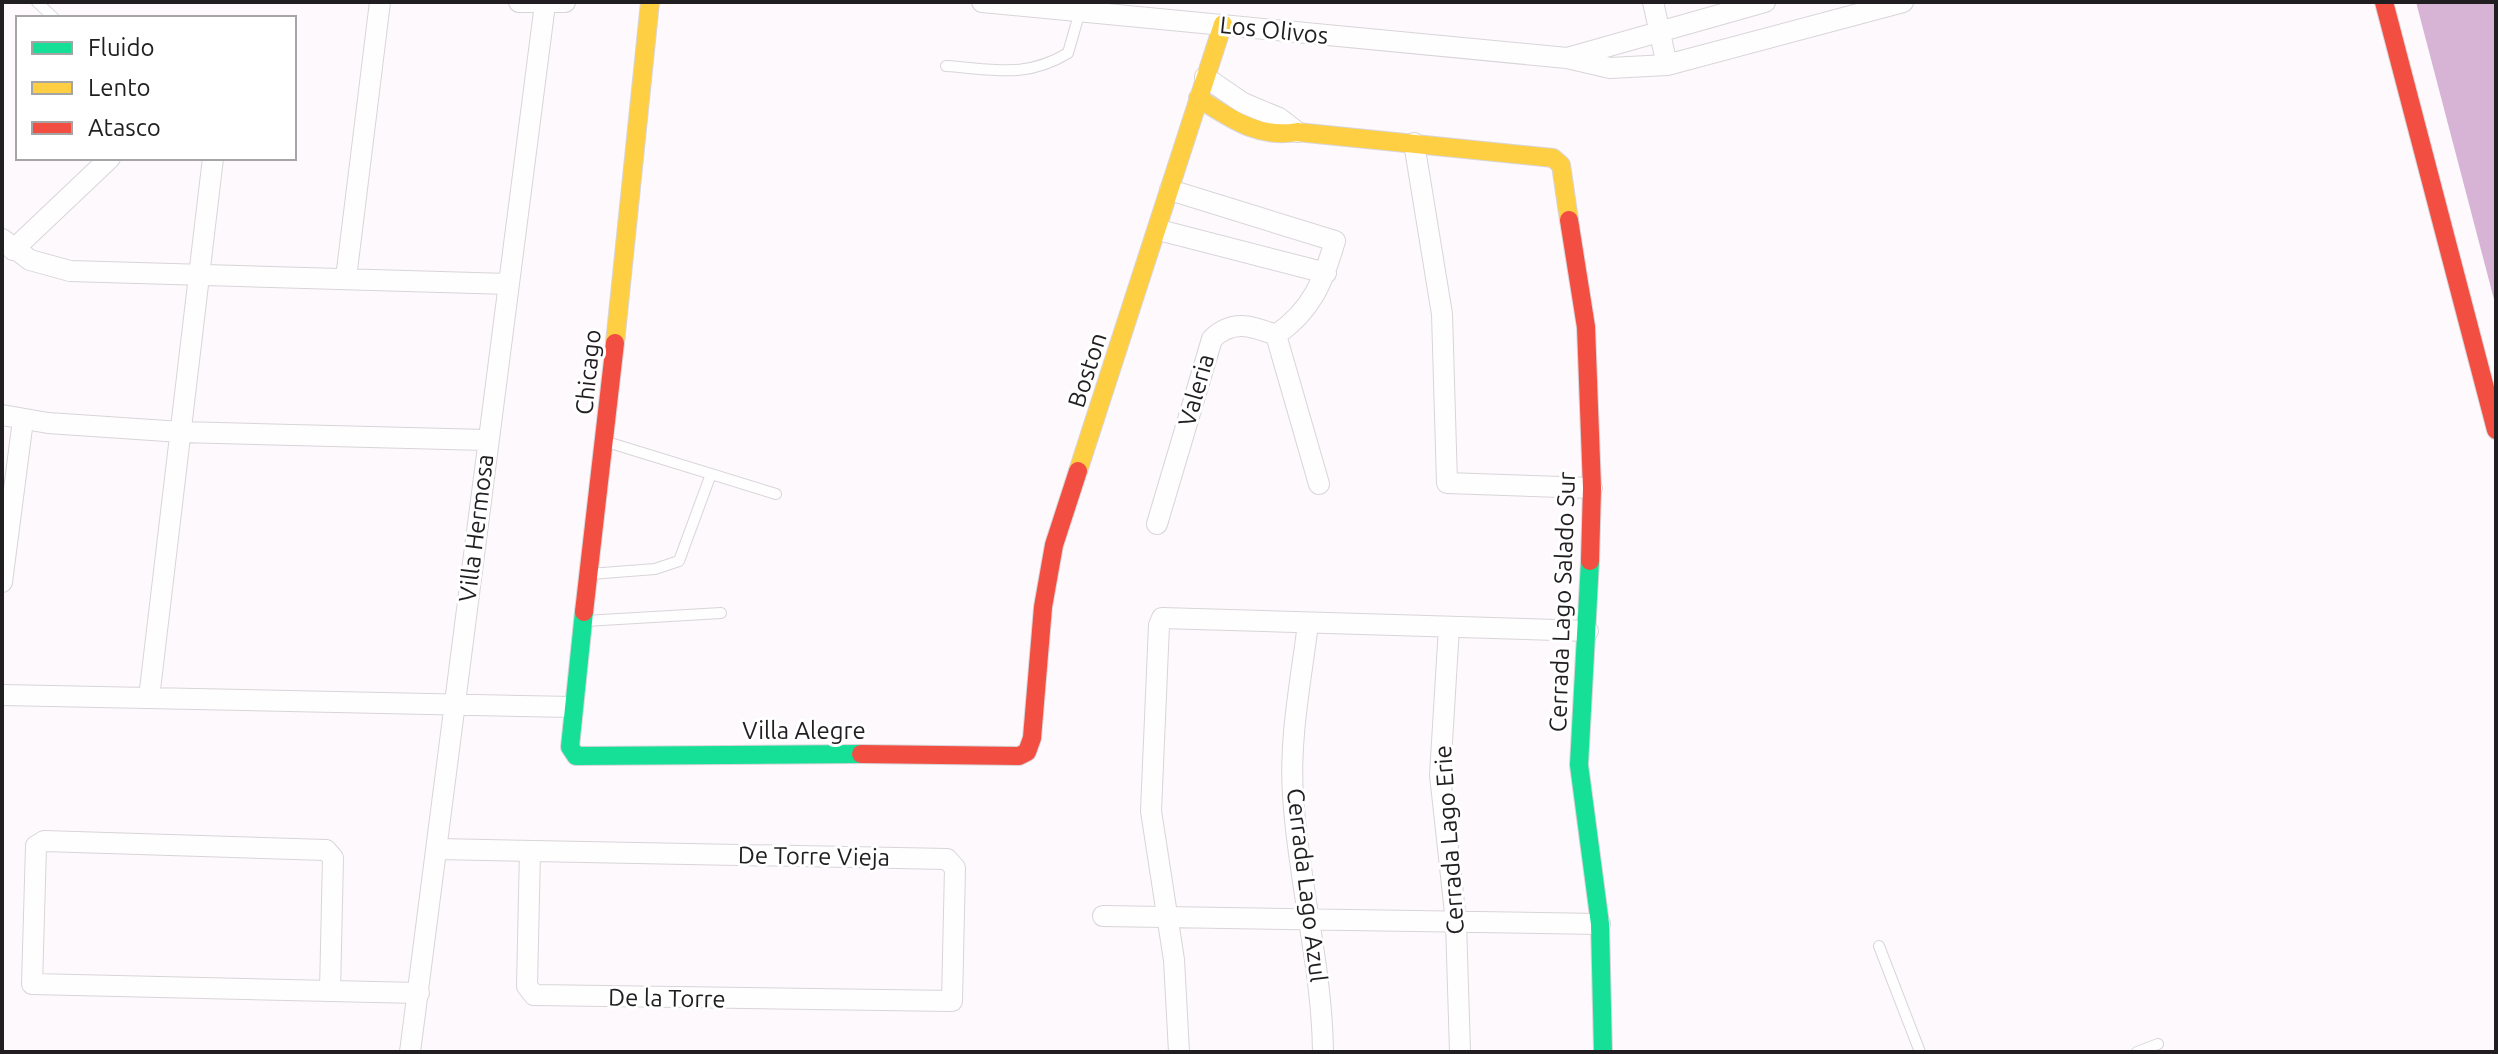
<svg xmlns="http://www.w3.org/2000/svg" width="2498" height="1054" font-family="Ubuntu,sans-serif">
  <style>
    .water { fill: #d7b3d6 }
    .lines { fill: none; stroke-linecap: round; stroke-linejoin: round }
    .lane-casing { stroke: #d8d5d8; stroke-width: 12 }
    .street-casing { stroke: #d8d5d8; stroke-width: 22 }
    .fast-casing { stroke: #d8d5d8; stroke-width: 20 }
    .slow-casing { stroke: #d8d5d8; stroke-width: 20 }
    .jam-casing { stroke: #d8d5d8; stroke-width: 20 }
    .lane { stroke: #fffeff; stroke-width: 10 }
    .street { stroke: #fffeff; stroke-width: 20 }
    .fast { stroke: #16e098; stroke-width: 18 }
    .slow { stroke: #ffcf43; stroke-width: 18 }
    .jam { stroke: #f24e42; stroke-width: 18 }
    .labels { text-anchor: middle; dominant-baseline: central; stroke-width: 6; stroke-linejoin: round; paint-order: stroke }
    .street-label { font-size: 24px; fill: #201e20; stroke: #fff }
  </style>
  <rect width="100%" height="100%" fill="#fdf9fc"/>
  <path class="water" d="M2416,2H2496V307Z"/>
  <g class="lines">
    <defs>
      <path id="lane" d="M37,2L54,18
        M946,66C994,69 1025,79 1068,53L1080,11
        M607,442L776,494
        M590,574L655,569L679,561L711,474
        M585,621L721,613
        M1879,946L1920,1052
        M2137,1052L2158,1044"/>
      <path id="street" d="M519,2H565
        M982,2L1567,58
        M1653,2L1667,65
        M1765,2L1567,58L1610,68L1667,65L1903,2
        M1205,77L1243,103L1279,118L1297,132
        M1414,143L1442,314L1447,483L1592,488
        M1159,230L1326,273
        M2,239L30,260L70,271L508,284
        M13,250L110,158
        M346,278L380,2
        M1276,335L1319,484
        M2,415L48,423L181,432L486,440
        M1157,524L1212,339C1233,319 1251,326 1276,335C1312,310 1323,282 1335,241L1170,190
        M2,582L23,420
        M1308,624C1301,680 1289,739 1293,795C1298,882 1322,965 1323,1052
        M1449,627L1440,775L1456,922L1460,1052
        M2,695L573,707
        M149,698L213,158
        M437,849L947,859L955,868L952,1001L534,995L527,986L530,851
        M1103,916L1600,924
        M330,991L333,858L326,850L44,841L36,846L32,984L419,993
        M410,1052L545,4
        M1179,1052L1174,960L1151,811L1159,625L1162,618L1588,631"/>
      <path id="fast" d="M1590,561L1579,765L1600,924L1603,1052
        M584,612L570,747L576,756L861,754"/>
      <path id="slow" d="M1198,98C1230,118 1258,139 1297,132L1553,158L1561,165L1569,220
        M615,343L650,2
        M1078,471L1223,24"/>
      <path id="jam" d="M2384,2L2496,430
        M1569,220L1586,327L1592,488L1590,561
        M584,612L615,343
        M861,754L1019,756L1027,752L1032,738L1043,607L1054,545L1078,471"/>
    </defs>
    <use href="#lane" class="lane-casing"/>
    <use href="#street" class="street-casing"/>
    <use href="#fast" class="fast-casing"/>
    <use href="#slow" class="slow-casing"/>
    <use href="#jam" class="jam-casing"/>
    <use href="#lane" class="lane"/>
    <use href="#street" class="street"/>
    <use href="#fast" class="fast"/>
    <use href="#slow" class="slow"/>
    <use href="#jam" class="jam"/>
  </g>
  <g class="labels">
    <g class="street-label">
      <text transform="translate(1274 30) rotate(6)">Los Olivos</text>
      <text transform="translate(1087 370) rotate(-72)">Boston</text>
      <text transform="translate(588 372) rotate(-84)">Chicago</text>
      <text transform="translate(1196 390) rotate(-74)">Valeria</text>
      <text transform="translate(476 528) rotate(-83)">Villa Hermosa</text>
      <text transform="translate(1562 602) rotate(-88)">Cerrada Lago Salado Sur</text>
      <text x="804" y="730">Villa Alegre</text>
      <text transform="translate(1449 840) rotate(-94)">Cerrada Lago Erie</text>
      <text transform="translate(814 856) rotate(1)">De Torre Vieja</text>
      <text transform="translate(1307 885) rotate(83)">Cerrada Lago Azul</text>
      <text transform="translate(667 998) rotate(1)">De la Torre</text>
    </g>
  </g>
  <rect width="2498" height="1054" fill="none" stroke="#201e20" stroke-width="8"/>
  <rect x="16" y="16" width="280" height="144" fill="#ffffff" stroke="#a6a5a6" stroke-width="2"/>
  <rect x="32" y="42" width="40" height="12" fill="#16e098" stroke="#a6a5a6" stroke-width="2"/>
  <text x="88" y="56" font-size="24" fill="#201e20">Fluido</text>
  <rect x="32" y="82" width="40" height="12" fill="#ffcf43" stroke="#a6a5a6" stroke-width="2"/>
  <text x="88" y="96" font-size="24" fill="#201e20">Lento</text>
  <rect x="32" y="122" width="40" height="12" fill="#f24e42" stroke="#a6a5a6" stroke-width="2"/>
  <text x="88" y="136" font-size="24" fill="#201e20">Atasco</text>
</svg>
